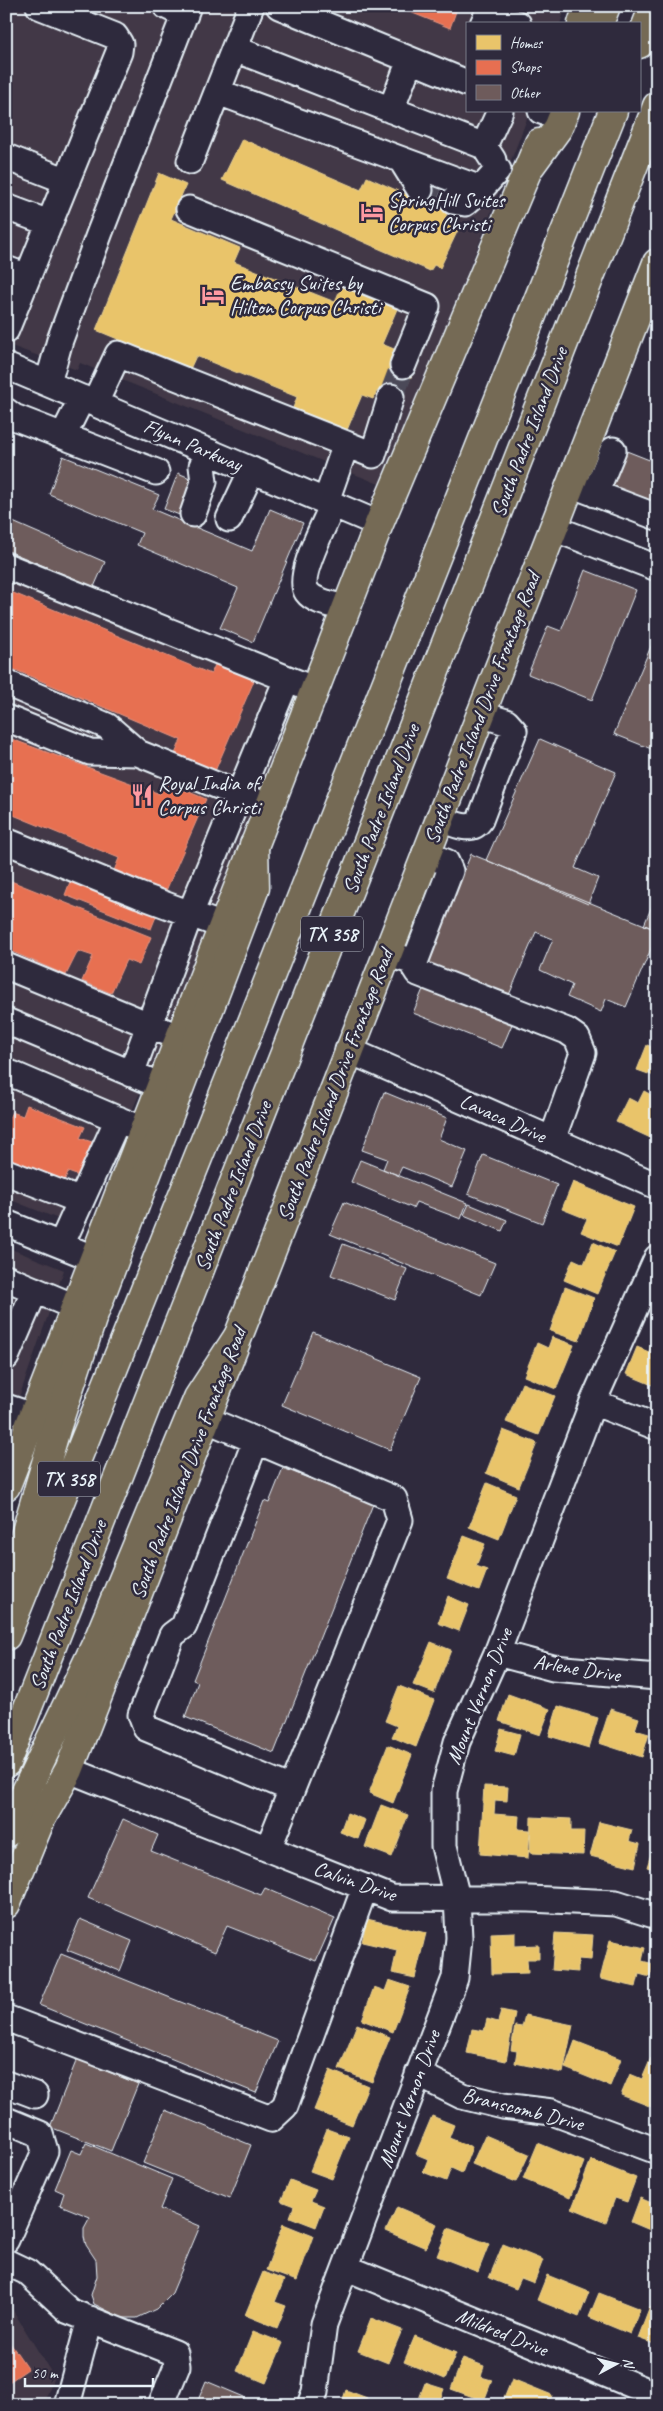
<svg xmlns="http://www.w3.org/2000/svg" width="663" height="2411" font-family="Caveat,sans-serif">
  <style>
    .built { fill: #423946 }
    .homes { fill: #e9c46a; stroke: #e9d295 }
    .shops { fill: #e76f51; stroke: #e79683 }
    .building { fill: #6e5b5b; stroke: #e8f1f8 }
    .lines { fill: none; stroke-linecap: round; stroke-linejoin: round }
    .minor-tunnel { stroke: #4b4859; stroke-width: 25; stroke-dasharray: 25 12; stroke-linecap: butt }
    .minor-casing { stroke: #e8f1f8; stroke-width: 29 }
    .major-casing { stroke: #e8f1f8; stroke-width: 31 }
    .highway-casing { stroke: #e8f1f8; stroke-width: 31 }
    .minor { stroke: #2f2a3d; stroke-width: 25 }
    .major { stroke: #746b55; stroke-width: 28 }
    .highway { stroke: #746b55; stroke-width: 28 }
    .labels { text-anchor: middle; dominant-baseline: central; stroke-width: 5; stroke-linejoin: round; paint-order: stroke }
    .shield { fill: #2f2a3d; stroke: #b0b5c0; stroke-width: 1 }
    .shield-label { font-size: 20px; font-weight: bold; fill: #e8f1f8 }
    .poi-label { font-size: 21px; fill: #e8f1f8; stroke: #2f2a3d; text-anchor: start }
    .street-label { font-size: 21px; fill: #e8f1f8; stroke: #2f2a3d }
  </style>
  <rect width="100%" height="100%" fill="#2f2a3d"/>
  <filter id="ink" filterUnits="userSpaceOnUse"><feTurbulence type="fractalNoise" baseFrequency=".02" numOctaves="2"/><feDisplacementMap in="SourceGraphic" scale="10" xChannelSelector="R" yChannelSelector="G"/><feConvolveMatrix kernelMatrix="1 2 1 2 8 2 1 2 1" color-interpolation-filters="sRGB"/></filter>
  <g filter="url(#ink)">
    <path class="built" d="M6,6H566L560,24H467V111H530L463,285L379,484L80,363L77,370L6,344Z
      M6,553L307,676L204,945L81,1228L6,1198Z
      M6,1247L64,1270L6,1434Z
      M6,2299L54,2377L43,2405H6Z"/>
    <path class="homes" d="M242,139L361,190L367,177L416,199L426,179L456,193L443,223L458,230L440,268L434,265L430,271L222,180Z
      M159,173L186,185L171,219L240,248L234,262L335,302L341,287L397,309L382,344L394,349L390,359L414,370L401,401L377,391L373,399L362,395L347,430L293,408L297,397L196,356L190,369L96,330Z
      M647,1045L657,1049V1077L637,1070Z
      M644,1091L657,1098V1141L616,1122L628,1098L638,1103Z
      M573,1182L634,1207L618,1247L581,1232L587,1219L562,1209Z
      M593,1242L615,1252L597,1294L564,1280L573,1259L584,1264Z
      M565,1287L594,1298L579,1341L550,1331Z
      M552,1337L574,1345L556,1389L524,1376L537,1343L548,1348Z
      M655,1339L657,1340V1387L626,1374L637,1347L649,1352Z
      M522,1383L555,1396L539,1435L506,1422Z
      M503,1430L537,1443L519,1487L486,1473Z
      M487,1483L516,1495L499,1539L469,1527Z
      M464,1536L485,1544L476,1566L487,1570L479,1591L447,1579Z
      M448,1596L469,1605L459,1631L438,1623Z
      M431,1642L451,1650L434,1693L413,1685Z
      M399,1686L434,1700L416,1747L392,1737L397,1726L385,1721Z
      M508,1694L550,1709L540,1735L499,1721Z
      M558,1706L598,1718L589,1748L549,1736Z
      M610,1709L639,1718L635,1730L649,1734L642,1757L599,1743Z
      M501,1729L520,1734L514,1756L495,1751Z
      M657,1734V1753L650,1751Z
      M388,1745L412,1755L393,1803L369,1793Z
      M484,1786L508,1787L507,1801L495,1800L494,1814L519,1816L518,1829L530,1830L528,1858L480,1854Z
      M381,1805L408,1815L392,1857L365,1847Z
      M347,1813L365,1820L358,1839L340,1832Z
      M531,1817L571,1819V1831H584L583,1855L530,1853Z
      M599,1822L632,1830L629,1841L640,1844L635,1867L590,1856Z
      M656,1838H657V1870L647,1867Z
      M367,1919L426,1933L415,1978L392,1973L397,1950L362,1942Z
      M515,1932V1946L539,1945V1959H527L528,1973L492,1974L491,1933Z
      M555,1933L593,1935L591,1960L578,1959V1972L552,1970Z
      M610,1940L645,1948L642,1961L654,1964L650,1977L639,1974L636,1987L600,1979Z
      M389,1980L410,1987L393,2032L362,2020L374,1987L385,1991Z
      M501,2010L515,2013L506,2061L467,2053L472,2029L484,2031L487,2019L498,2022Z
      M525,2015L573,2025L563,2073L515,2063L517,2051L511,2050L515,2026L522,2027Z
      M357,2024L390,2037L372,2082L339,2069Z
      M575,2041L621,2059L610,2086L565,2068Z
      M651,2058L657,2061V2109L621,2095L630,2074L642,2079Z
      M330,2070L368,2086L352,2125L314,2110Z
      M432,2116L454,2125L449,2138L472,2147L462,2173L451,2168L446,2181L423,2172L428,2159L416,2154Z
      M327,2129L349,2137L332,2179L310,2171Z
      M485,2135L529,2154L516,2182L472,2164Z
      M538,2143L584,2162L570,2198L523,2179Z
      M591,2160L636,2178L627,2202L615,2198L606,2222L572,2208Z
      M290,2180L316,2190L311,2201L324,2206L316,2227L290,2217L294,2206L281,2201Z
      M657,2196V2233L631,2222L640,2198L654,2204Z
      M397,2207L437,2224L426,2248L386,2231Z
      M283,2224L313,2236L297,2281L266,2270Z
      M448,2228L489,2244L478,2272L437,2256Z
      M503,2244L543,2260L534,2283L521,2278L516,2289L489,2278Z
      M263,2272L284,2280L275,2302L286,2306L277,2328L245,2315Z
      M547,2275L589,2292L579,2317L537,2300Z
      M599,2293L640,2309L630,2334L589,2317Z
      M650,2307L657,2309V2345L638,2338Z
      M371,2318L402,2330L388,2363L358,2351Z
      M253,2331L283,2343L266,2383L237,2371Z
      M415,2336L456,2353L445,2379L404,2362Z
      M463,2358L484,2366L481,2377L492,2380L484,2401L451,2389Z
      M512,2379L552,2395L549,2405H512L503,2401Z
      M425,2383L444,2389L438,2405L417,2404Z
      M346,2390L367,2398L365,2405H341Z
      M568,2398L585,2405H566Z"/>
    <path class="shops" d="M395,6H458L450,28Z
      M6,590L211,674L218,658L256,676L215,771L175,754L181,740L6,666Z
      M6,737L160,794L165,782L206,799L165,893L114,871L119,858L6,812Z
      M73,874L159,909L151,929L65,895Z
      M6,879L151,937L139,965L126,960L111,993L82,981L93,956L78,951L66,975L6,949Z
      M27,1105L85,1127L80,1138L92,1142L79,1176L68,1172L63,1183L6,1162V1123L12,1112L23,1116Z
      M6,2337L28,2369L6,2384Z"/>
    <path class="building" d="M624,450L657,463V505L609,486Z
      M63,456L159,495L152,509L252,551L270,509L303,523L253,642L220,628L238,588L137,545L142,533L49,494Z
      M178,473L197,481L182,516L164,509Z
      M6,519L105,562L94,587L6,550Z
      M585,570L636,590L592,700L528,674L548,626L561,631Z
      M657,632V743L654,750L614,734Z
      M540,739L616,772L575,868L598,878L588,904L486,860Z
      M471,854L657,930V935L626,1007L606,999L601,1012L567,997L572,985L540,970L553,939L536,932L506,1002L424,968Z
      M657,894V930L644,925Z
      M426,982L515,1017L502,1048L413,1013Z
      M384,1092L447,1118L439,1139L467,1151L452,1187L402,1167L398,1175L383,1169L387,1159L362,1150Z
      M483,1155L557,1185L542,1223L468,1194Z
      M360,1160L467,1203L461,1219L416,1202L413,1208L351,1182Z
      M344,1202L495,1263L481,1295L330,1234Z
      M469,1204L507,1220L502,1231L464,1215Z
      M343,1244L407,1269L395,1300L331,1275Z
      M313,1332L421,1377L390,1450L282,1405Z
      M283,1468L373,1504L274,1753L185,1717L198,1682L193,1680L264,1501L269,1503Z
      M123,1819L158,1835L151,1851L261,1895L265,1888L335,1918L316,1961L227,1926L215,1952L88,1898Z
      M80,1919L132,1941L120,1971L67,1950Z
      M61,1954L278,2041L256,2093L39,2005Z
      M77,2059L138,2084L111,2151L50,2127Z
      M165,2110L251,2145L230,2198L143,2163Z
      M86,2143L172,2179L160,2209L200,2226L172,2293L156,2309L137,2318H122L94,2304L91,2295L97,2276L96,2260L86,2245L84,2237V2228L90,2217L60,2205L64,2193L55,2189L71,2150L81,2154Z
      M206,2381L244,2397L241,2405H196Z"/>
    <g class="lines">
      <path class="minor-tunnel" d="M420,190L453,201
        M391,397L403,365"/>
      <defs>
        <path id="minor" d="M166,6L185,15
          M279,6L467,83
          M483,24L488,13L518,24
          M235,49L484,146
          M218,92L481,189L498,170
          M391,110L410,60
          M541,111L550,114
          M6,157L67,181
          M493,160L484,146L500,111
          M190,161L251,6
          M402,161L420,190
          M453,201L465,203L481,189
          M6,207L49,223
          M189,209L427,306L403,365
          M6,269L27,277
          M6,330L119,52L120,44L115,36L39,6
          M6,366L379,524
          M48,383L60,340L100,232L188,6
          M95,403L118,354L346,444
          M6,411L14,417L156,472
          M63,436L82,398
          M570,484L657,517
          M595,494L613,450
          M326,501L346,444L373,455L391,397
          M333,504C326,522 296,576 307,592C314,602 335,605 346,608
          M193,514L204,482L202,466L210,452
          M229,519L252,470
          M553,528L657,568
          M6,566L303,685
          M6,683L107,726L138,753L90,752L6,718
          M138,753L255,801
          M439,818C452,823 471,834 480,820L514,731L506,722L480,714
          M6,841L139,895L223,926
          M398,957L415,962L450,871L446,862L425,854
          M411,962L418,973L567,1031L577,1038L583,1053L552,1140
          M6,966L166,1032
          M6,1021L147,1080
          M348,1050L657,1186
          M131,1074L190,914L287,679
          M6,1078L12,1074L143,1130
          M6,1172L81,1201
          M6,1223L93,1258
          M61,1245L118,1119
          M6,1278L75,1307
          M6,1357L35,1290
          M593,1402L657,1427
          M6,1407L33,1416
          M205,1419L394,1499L400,1520L268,1849
          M256,1440L184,1626L172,1635L141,1715L146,1728L292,1789
          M497,1653L553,1668L657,1677
          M69,1770L392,1898L529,1899L616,1903L657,1916
          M6,2018L271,2119L285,2106L365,1887
          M418,2074L462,2096L503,2106L552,2112L657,2151
          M6,2084L35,2095
          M6,2120L40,2134L45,2151L6,2240
          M6,2262L27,2272L69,2311L175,2353L177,2366L161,2405
          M347,2268L657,2395
          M67,2405L90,2319
          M310,2405L315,2392L324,2324L455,1978L459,1938L457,1898L444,1846V1791L457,1742L497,1653L593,1402L657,1258"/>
        <path id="major" d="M582,24L588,6
          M6,1486L379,524L539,143
          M6,1904L41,1819L69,1770L657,263"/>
        <path id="highway" d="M599,24L606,6
          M639,44L654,6
          M531,165L558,128L565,111
          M8,1593L56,1429L92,1319L255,888L254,845
          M6,1636L222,1098L613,111
          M6,1763L657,106
          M6,1833L98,1640L198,1398L237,1338"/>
      </defs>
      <use href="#minor" class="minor-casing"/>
      <use href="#major" class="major-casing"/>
      <use href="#highway" class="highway-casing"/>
      <use href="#minor" class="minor"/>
      <use href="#major" class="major"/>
      <use href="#highway" class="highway"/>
    </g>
  </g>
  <defs>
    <symbol id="hotel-bare" viewBox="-9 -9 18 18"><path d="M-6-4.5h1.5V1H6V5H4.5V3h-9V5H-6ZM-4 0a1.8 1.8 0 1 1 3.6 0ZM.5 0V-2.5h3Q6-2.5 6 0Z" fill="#ff9aa2" stroke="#2f2a3d" stroke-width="2.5" paint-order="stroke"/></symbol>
    <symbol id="restaurant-bare" viewBox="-9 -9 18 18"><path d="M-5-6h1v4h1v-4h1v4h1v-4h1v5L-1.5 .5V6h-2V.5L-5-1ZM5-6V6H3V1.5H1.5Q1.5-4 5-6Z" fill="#ff9aa2" stroke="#2f2a3d" stroke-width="2.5" paint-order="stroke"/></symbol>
  </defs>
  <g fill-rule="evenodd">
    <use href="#hotel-bare" x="356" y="196" width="32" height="32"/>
    <use href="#hotel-bare" x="197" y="279" width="32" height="32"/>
    <use href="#restaurant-bare" x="126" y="779" width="32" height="32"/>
  </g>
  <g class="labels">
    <g class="shield">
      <rect x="301" y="916.5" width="62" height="35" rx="4"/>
      <rect x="38" y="1461.5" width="62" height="35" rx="4"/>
    </g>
    <g class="shield-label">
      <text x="332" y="934">TX 358</text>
      <text x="69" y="1479">TX 358</text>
    </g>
    <g class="poi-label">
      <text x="388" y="200">SpringHill Suites<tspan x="388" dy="24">Corpus Christi</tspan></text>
      <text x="230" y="283">Embassy Suites by<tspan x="230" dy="24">Hilton Corpus Christi</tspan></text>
      <text x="158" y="783">Royal India of<tspan x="158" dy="24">Corpus Christi</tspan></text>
    </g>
    <g class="street-label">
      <text transform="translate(529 432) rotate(-69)">South Padre Island Drive</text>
      <text transform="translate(193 445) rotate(23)">Flynn Parkway</text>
      <text transform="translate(482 708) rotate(-69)">South Padre Island Drive Frontage Road</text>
      <text transform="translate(381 809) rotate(-69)">South Padre Island Drive</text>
      <text transform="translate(335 1085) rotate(-69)">South Padre Island Drive Frontage Road</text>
      <text transform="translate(503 1118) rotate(24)">Lavaca Drive</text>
      <text transform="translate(233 1186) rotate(-69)">South Padre Island Drive</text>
      <text transform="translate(188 1463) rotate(-69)">South Padre Island Drive Frontage Road</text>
      <text transform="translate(68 1605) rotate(-69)">South Padre Island Drive</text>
      <text transform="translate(577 1668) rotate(9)">Arlene Drive</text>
      <text transform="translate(479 1696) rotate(-68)">Mount Vernon Drive</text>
      <text transform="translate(355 1881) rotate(19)">Calvin Drive</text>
      <text transform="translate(409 2099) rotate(-70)">Mount Vernon Drive</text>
      <text transform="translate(523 2109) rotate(14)">Branscomb Drive</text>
      <text transform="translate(502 2332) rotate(22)">Mildred Drive</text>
    </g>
  </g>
  <rect width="663" height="2411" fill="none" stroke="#2f2a3d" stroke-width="25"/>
  <rect x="12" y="12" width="638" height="2386" fill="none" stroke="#e8f1f8" stroke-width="2" filter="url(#ink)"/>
  <rect x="466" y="22" width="175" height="90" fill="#2f2a3d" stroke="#797a88"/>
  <rect x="476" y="35" width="25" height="15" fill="#e9c46a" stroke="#797a88"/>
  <text x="510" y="48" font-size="15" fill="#e8f1f8">Homes</text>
  <rect x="476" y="60" width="25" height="15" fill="#e76f51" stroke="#797a88"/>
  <text x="510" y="72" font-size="15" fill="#e8f1f8">Shops</text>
  <rect x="476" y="85" width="25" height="15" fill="#6e5b5b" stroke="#797a88"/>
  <text x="510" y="98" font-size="15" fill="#e8f1f8">Other</text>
  <g transform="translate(616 2364) rotate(83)" stroke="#2f2a3d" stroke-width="4" paint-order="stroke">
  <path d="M0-4L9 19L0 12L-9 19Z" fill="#e8f1f8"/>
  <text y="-8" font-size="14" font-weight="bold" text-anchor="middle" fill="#e8f1f8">N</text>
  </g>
  <path d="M25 2378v8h128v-8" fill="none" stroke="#e8f1f8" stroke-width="2.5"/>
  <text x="32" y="2378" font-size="15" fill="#e8f1f8" stroke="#2f2a3d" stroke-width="4" paint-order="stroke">50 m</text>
</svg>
